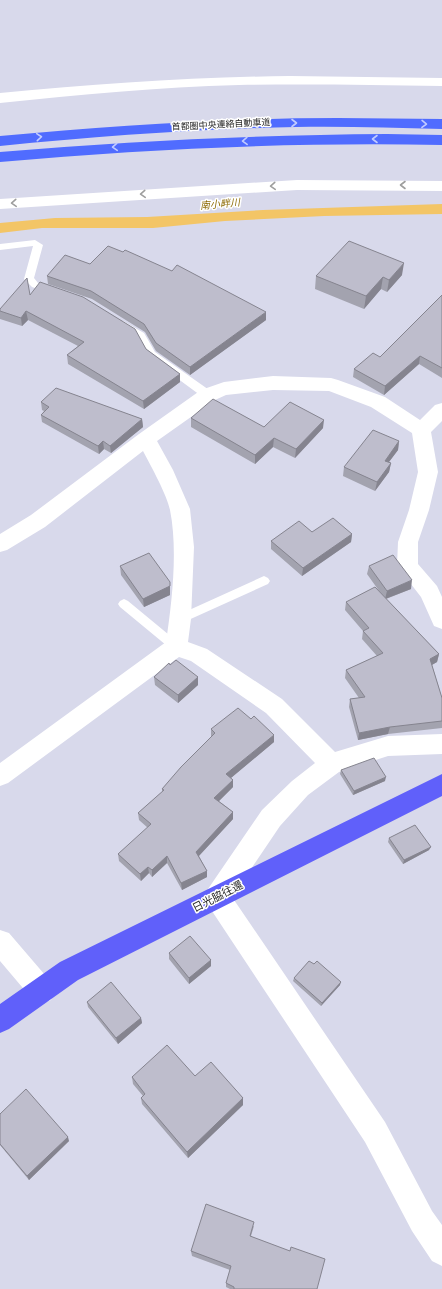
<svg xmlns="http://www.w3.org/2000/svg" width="442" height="1289" font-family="Overpass,'Noto Sans JP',sans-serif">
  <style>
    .water { fill: #f3c566 }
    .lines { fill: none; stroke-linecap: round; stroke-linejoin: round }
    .service { fill: #fff; fill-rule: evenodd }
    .minor { fill: #fff; fill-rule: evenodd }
    .trunk { fill: #6060fa; fill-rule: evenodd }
    .motorway { fill: #506cff; fill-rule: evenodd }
    .wall { fill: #a3a3af }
    .shaded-wall { fill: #85848f }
    .building { fill: #bebdcc; stroke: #85848f }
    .oneway { stroke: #c2ccff }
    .oneway2 { stroke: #9e9e9e }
    .labels { text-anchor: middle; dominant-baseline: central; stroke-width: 3; stroke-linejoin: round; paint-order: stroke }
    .far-street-label { font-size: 9px; fill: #282828; stroke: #fff }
    .far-water-label { font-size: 10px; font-style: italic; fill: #8f6d08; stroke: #fff }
    .street-label { font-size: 11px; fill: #282828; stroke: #fff }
  </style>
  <rect width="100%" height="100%" fill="#d8d9eb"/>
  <path class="water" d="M442,204V214L324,216L225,221L153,228H42L0,233V223L55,218L147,217L263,210Z"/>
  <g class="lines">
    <path class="service" d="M35,240L43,245L34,278L38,283L56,289L58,291L56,293L53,294L32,287L24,279L33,246L0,250V244Z
      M123,321L144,333L155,352L212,392L213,395L212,398H204L147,356L137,337L120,326L118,324Z
      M264,576L268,578L270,581L268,584L184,622L180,624L176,622L174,619L176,616Z
      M124,599L128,601L180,644L182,647L180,650L176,652L172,650L120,607L118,604L120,601Z"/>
    <path class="minor" d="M290,76L442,78V86C374,85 307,84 239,85C159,87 79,95 0,103V93C97,84 193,77 290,76Z
      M297,180L442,181V191L297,190L0,209V199Z
      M273,376L331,378L338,380L385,397L420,420L435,405L442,403V421L431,432L438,472L429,510L418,542V564L437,586L442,597V629L434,626L421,597L397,566L398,542L409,510L418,472L412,433L371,407L329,391L273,390L226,395L215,400L157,441L173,470L190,509L194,547L191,619L188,642L207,649L282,699L335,752L388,736L442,734V754L388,756L339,772L308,795L280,826L232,897L385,1122L432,1211L442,1225V1266L432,1261L412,1231L365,1142L208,905L204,897L208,889L262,810L292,781L315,763L266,713L191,661L179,657L8,783L0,786V763L166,642C172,602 178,550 170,510C167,495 151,466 143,451L45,527L7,550L0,552V534L31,515L139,434L201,390L224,382Z
      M0,930L9,933L51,982L55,991L51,1000L42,1004L33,1000L0,961Z"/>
    <path class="trunk" d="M442,774V796L78,980L9,1029L0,1033V1004L60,962Z"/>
    <path class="motorway" d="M338,118L442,119V129C394,128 345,126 296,127C197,129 99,136 0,146V136C112,126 225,118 338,118Z
      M387,134L442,135V145C294,142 147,149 0,162V152C129,141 257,135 387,134Z"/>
  </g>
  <path class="wall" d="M402,275L387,292L381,289L364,309L315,289L316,276Z
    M47,276L266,320L190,375L156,351L145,332L92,299L48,284Z
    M30,295L146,349L180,374V382L144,409L68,364L67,355L78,346L28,320L22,326L0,319V309Z
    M442,295V378L419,364L384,395L353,377L354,369L380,357Z
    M41,402L142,419L143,427L111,453L104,449L99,454L42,422L41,415L44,411L42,410Z
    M191,418L264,427L323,428L295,458L273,447L255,464L191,427Z
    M399,441L398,450L388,463H391L389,472L375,491L343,476L344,467Z
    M312,532L352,534L351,542L302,576L271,549V541Z
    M120,566L170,582V595L144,607L121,575Z
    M369,566L411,589L386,599L439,654L437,662L432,665L442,698V728L388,734L358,740L349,707L350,699L359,698L345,678L346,670L377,656L362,639L363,631L345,610L346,602L382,595L367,574Z
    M170,665L198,677V685L178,703L155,685L154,677Z
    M251,719L274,735V742L231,778L233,780V787L219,801L233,812V819L199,856L207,871V877L182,890L167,863L152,877L149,873L141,881L119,861L118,854L148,828L139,820L138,813L162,792V789L211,737V729Z
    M341,770L385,781L353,795L340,774Z
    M389,838L429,850L403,864L388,842Z
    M169,953L211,960V966L189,984L169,959Z
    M294,978L340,985L321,1006L293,981Z
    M87,1002L141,1018L142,1023L118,1044L88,1007Z
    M195,1076L243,1105L188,1158L142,1104L141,1098L143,1096L133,1084L132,1077Z
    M0,1114L69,1141L29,1180L0,1145Z
    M254,1226L251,1236L317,1289H230L226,1287V1283L230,1270L192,1256L191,1251Z"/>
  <path class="shaded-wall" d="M404,263L402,275L387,292L389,280Z
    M383,277L381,289L364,309L366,296Z
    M26,311L28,320L22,326L21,318Z
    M266,312V320L190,375V367Z
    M420,356L419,364L384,395L385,386Z
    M180,374V382L144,409L143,401Z
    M142,419L143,427L111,453L110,446Z
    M324,420L323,428L295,458L296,449Z
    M274,438L273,447L255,464V455Z
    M103,441L104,449L99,454L98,446Z
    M399,441L398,450L383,470L385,461Z
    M391,463L389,472L375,491L377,482Z
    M352,534L351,542L302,576L303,568Z
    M412,580L411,589L385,599L387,591Z
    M170,582V595L144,607L143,599Z
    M439,654L437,662L428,667L430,659Z
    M198,677V685L178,703V695Z
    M390,727L388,734L358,740L359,733Z
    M274,735V742L226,782V774Z
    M386,777L385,781L353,795L354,791Z
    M233,780V787L215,805L214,798Z
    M233,812V819L196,859V852Z
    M431,847L429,850L403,864L404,860Z
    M167,856V863L152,877V870Z
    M148,867L149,873L141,881L140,874Z
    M207,871V877L182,890L181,883Z
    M211,960V966L189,984V978Z
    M341,982L340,985L321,1006L322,1003Z
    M141,1018L142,1023L118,1044L116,1038Z
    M243,1098V1105L188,1158L187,1152Z
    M68,1137L69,1141L29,1180L27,1176Z"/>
  <path class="building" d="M349,241L404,263L389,280L383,277L366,296L316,276Z
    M108,246L123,252L125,250L172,271L177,265L266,312L190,367L156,343L144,324L91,291L47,276L65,255L90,264Z
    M27,278L30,295L40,282L83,297L135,329L146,349L180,374L143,401L67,355L84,342L26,311L21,318L0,311V309Z
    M442,295V368L420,356L385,386L354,369L373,353L380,357Z
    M56,388L142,419L110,446L103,441L98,446L41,415L49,407L41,402Z
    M213,399L264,427L290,402L324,420L296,449L274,438L255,455L191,418Z
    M373,430L399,441L385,461L391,463L377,482L344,467Z
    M333,518L352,534L303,568L271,541L299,521L312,532Z
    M149,553L170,582V586L143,599L120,566Z
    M393,555L412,580L387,591L369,566Z
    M375,587L439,654L430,659L442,698V721L390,727L359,733L350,699L365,697L346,670L383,653L363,631L369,628L346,602Z
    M176,660L198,677L178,695L154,677L169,663L170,665Z
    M238,708L251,719L254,716L274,735L226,774L233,780L214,798L233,812L196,852L207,871L181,883L167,856L152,870L148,867L140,874L118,854L151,824L138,813L164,790L162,789L181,767L215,733L211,729Z
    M374,758L386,777L354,791L341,770Z
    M415,825L431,847L404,860L389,838Z
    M190,936L211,960L189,978L169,953Z
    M309,961L314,964L317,961L341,982L322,1003L294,978Z
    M111,982L141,1018L116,1038L87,1002Z
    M167,1045L195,1076L211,1062L243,1098L187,1152L141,1098L145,1094L132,1077Z
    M26,1089L68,1137L27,1176L0,1144V1114Z
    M206,1204L254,1222L250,1236L290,1251L291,1247L325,1259L317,1289H234V1287L226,1283L231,1266L191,1251Z"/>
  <defs><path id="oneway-chevron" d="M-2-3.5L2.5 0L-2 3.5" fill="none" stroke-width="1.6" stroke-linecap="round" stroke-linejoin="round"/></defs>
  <g class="oneway">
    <use href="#oneway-chevron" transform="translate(294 123)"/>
    <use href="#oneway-chevron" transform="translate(424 124) rotate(1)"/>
    <use href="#oneway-chevron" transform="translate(39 137) rotate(-5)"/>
    <use href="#oneway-chevron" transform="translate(375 139) rotate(-180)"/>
    <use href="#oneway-chevron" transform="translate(245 141) rotate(178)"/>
    <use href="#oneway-chevron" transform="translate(115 147) rotate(176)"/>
  </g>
  <g class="oneway2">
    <use href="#oneway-chevron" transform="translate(403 185) rotate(-180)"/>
    <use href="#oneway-chevron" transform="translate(273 186) rotate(176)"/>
    <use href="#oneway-chevron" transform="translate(143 194) rotate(176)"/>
    <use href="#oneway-chevron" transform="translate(14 203) rotate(176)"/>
  </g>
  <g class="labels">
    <g class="far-street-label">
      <text transform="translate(221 125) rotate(-3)">首都圏中央連絡自動車道</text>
    </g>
    <g class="far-water-label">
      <text transform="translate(220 205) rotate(-5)">南小畔川</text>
    </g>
    <g class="street-label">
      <text transform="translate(218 897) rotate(-27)">日光脇往還</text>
    </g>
  </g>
</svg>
